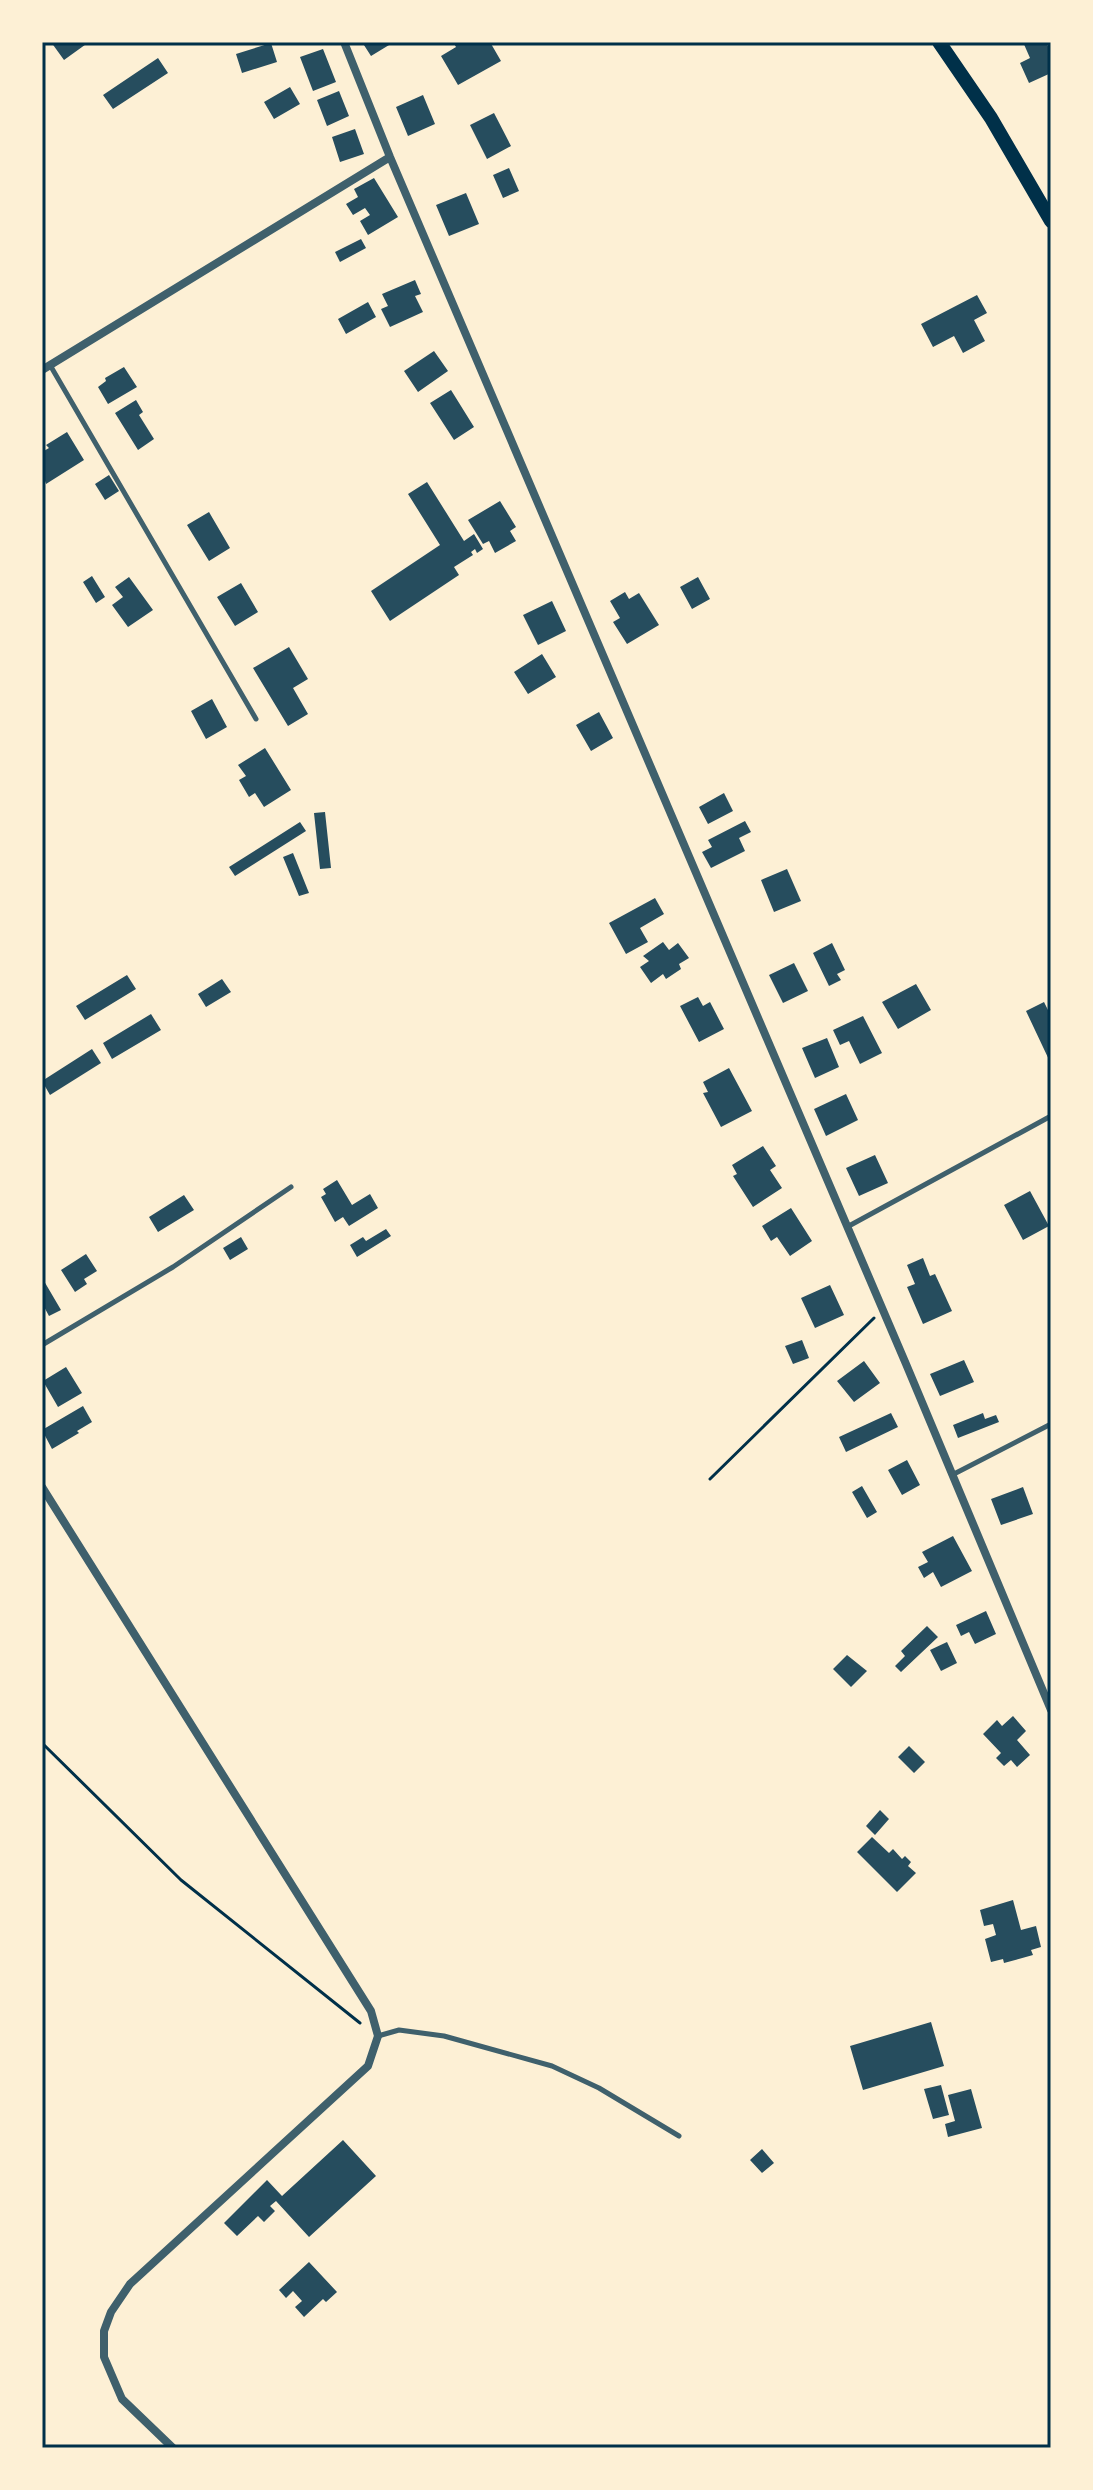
<svg xmlns="http://www.w3.org/2000/svg" width="1093" height="2490" font-family="'Work Sans',sans-serif">
  <style>
    .building { fill: #264d5e }
    .lines { fill: none; stroke-linecap: round; stroke-linejoin: round }
    .path { stroke: #003049; stroke-width: 3 }
    .service { stroke: #3f606c; stroke-width: 5 }
    .minor { stroke: #3f606c; stroke-width: 8 }
    .secondary { stroke: #003049; stroke-width: 14 }
    .neatline { fill: none; stroke: #003049; stroke-width: 3 }
  </style>
  <rect width="100%" height="100%" fill="#fdf0d5"/>
  <path class="building" d="M51,42H89L64,60Z
    M362,42H394L371,56Z
    M453,42H490L501,61L458,85L441,56L456,47Z
    M1023,42H1046L1051,53V73L1029,83L1020,63L1030,58Z
    M271,43L277,62L242,73L236,54Z
    M323,49L336,82L313,91L300,57Z
    M158,58L168,73L113,109L103,95Z
    M290,87L300,104L274,119L264,102Z
    M339,91L349,116L327,126L317,100Z
    M423,95L435,124L408,136L396,107Z
    M494,113L511,146L487,159L470,125Z
    M355,129L364,154L340,162L332,137Z
    M509,168L519,191L503,198L493,175Z
    M374,178L398,217L368,235L360,221L370,215L365,208L353,215L346,204L358,197L354,189Z
    M466,193L479,224L449,236L436,205Z
    M361,239L366,248L340,262L335,252Z
    M415,280L421,294L415,296L423,312L390,327L381,309L388,306L382,294Z
    M977,295L987,313L974,320L985,341L963,353L954,336L933,347L921,324Z
    M368,302L376,317L346,334L338,319Z
    M434,351L448,371L418,392L404,371Z
    M124,367L137,387L108,404L98,387L106,381L105,378Z
    M451,390L474,427L454,440L430,403Z
    M136,400L143,412L139,415L154,439L138,450L115,413Z
    M67,432L84,460L46,484L45,481L42,483V452L49,448L46,445Z
    M109,475L119,491L105,500L95,484Z
    M427,482L464,541L474,534L483,549L477,553L475,549L471,552L473,555L454,567L459,575L390,621L371,591L440,545L408,494Z
    M500,501L516,527L510,531L516,541L495,553L489,541L483,544L468,520Z
    M209,512L230,548L209,561L187,525Z
    M92,576L105,597L96,603L83,582Z
    M129,577L153,610L128,627L112,605L123,597L115,587Z
    M698,577L710,599L692,609L680,587Z
    M241,583L258,612L235,626L217,597Z
    M625,592L629,599L639,593L659,625L627,644L613,622L620,618L610,601Z
    M552,601L566,631L538,645L523,615Z
    M289,647L308,679L293,688L308,714L288,726L253,668Z
    M542,654L556,677L528,694L514,672Z
    M212,699L227,727L206,739L191,711Z
    M599,712L613,738L591,751L576,725Z
    M265,748L291,790L264,807L255,793L249,797L239,780L246,776L238,765Z
    M724,793L733,811L708,824L699,807Z
    M325,812L331,868L320,869L314,813Z
    M745,821L751,832L739,838L745,851L711,868L702,852L712,847L708,840Z
    M300,822L306,831L235,876L229,867Z
    M293,853L309,893L299,896L283,857Z
    M787,869L801,901L774,912L761,880Z
    M655,898L664,914L640,928L648,942L626,954L609,923Z
    M663,942L669,950L678,943L689,958L679,964L681,969L666,979L663,974L651,983L640,967L649,961L643,956Z
    M832,943L845,970L837,974L841,980L829,986L813,953Z
    M794,963L808,991L783,1003L769,975Z
    M127,975L136,989L85,1020L76,1006Z
    M222,979L231,992L206,1007L198,994Z
    M916,984L931,1010L898,1029L882,1002Z
    M698,997L703,1006L710,1002L724,1029L699,1042L680,1006Z
    M1044,1002L1051,1016V1064L1026,1011Z
    M151,1014L161,1030L112,1059L103,1043Z
    M863,1016L882,1053L860,1064L849,1041L840,1045L833,1030Z
    M827,1038L839,1067L815,1078L802,1048Z
    M92,1049L101,1063L50,1095L42,1081Z
    M729,1068L752,1111L721,1127L703,1093L708,1092L703,1082Z
    M846,1094L858,1120L826,1136L814,1109Z
    M763,1146L776,1166L770,1170L782,1188L753,1207L733,1176L737,1174L732,1165Z
    M875,1155L888,1183L859,1196L846,1168Z
    M337,1180L352,1205L370,1194L378,1208L349,1226L343,1217L335,1222L321,1197L326,1194L323,1189Z
    M1030,1191L1049,1226L1023,1240L1004,1205Z
    M184,1195L194,1210L158,1232L149,1217Z
    M791,1208L812,1241L790,1256L777,1237L771,1241L762,1226Z
    M386,1229L391,1236L357,1257L350,1245L363,1237L366,1241Z
    M241,1237L248,1249L230,1260L223,1248Z
    M86,1254L97,1271L84,1279L87,1284L75,1292L61,1270Z
    M923,1258L930,1276L935,1274L952,1311L923,1324L907,1287L915,1284L907,1265Z
    M44,1281L61,1310L49,1316L42,1303V1283Z
    M830,1285L844,1315L815,1328L801,1298Z
    M802,1340L809,1358L793,1364L785,1346Z
    M964,1360L974,1382L940,1396L930,1374Z
    M864,1361L880,1383L854,1402L837,1381Z
    M66,1367L82,1393L58,1407L43,1381Z
    M83,1406L92,1422L77,1431L79,1433L52,1449L42,1430Z
    M891,1413L898,1427L846,1452L839,1437Z
    M983,1413L985,1419L996,1415L999,1422L958,1438L953,1425Z
    M907,1460L920,1485L902,1495L888,1470Z
    M862,1486L877,1512L867,1518L852,1492Z
    M1023,1487L1033,1514L1001,1525L991,1499Z
    M953,1536L972,1571L941,1587L933,1572L924,1578L918,1567L928,1562L922,1552Z
    M986,1611L996,1634L975,1644L969,1632L961,1636L956,1625Z
    M927,1626L938,1637L901,1672L895,1666L905,1656L901,1651Z
    M947,1642L957,1663L941,1671L930,1650Z
    M847,1655L867,1671L851,1687L833,1669Z
    M1013,1716L1026,1731L1017,1740L1030,1755L1017,1767L1011,1760L1004,1766L996,1758L1001,1753L983,1734L997,1720L1002,1726Z
    M909,1746L925,1762L914,1773L898,1757Z
    M880,1810L889,1819L875,1835L866,1826Z
    M872,1837L889,1853L893,1849L902,1859L905,1856L911,1862L908,1866L916,1873L897,1892L857,1852Z
    M1013,1900L1021,1930L1036,1926L1041,1947L1031,1950L1033,1955L1004,1963L1003,1959L991,1962L985,1939L996,1935L993,1924L984,1926L980,1910Z
    M931,2022L944,2066L863,2090L850,2046Z
    M941,2085L949,2115L933,2119L924,2089Z
    M971,2089L982,2128L948,2137L945,2124L955,2121L948,2095Z
    M343,2140L376,2176L309,2237L276,2201L270,2206L275,2211L264,2222L258,2216L237,2236L224,2223L267,2180L282,2196Z
    M762,2149L774,2163L762,2173L750,2160Z
    M309,2262L337,2292L326,2302L323,2299L304,2317L295,2307L302,2301L293,2291L286,2298L279,2290Z"/>
  <g class="lines">
    <path class="path" d="M710,1479L874,1318
      M42,1743L181,1880L360,2023"/>
    <path class="service" d="M50,365L256,719
      M847,1227L1051,1116
      M42,1345L173,1267L291,1187
      M952,1475L1051,1424
      M378,2036L399,2030L444,2036L552,2066L599,2088L679,2136"/>
    <path class="minor" d="M344,42L390,157L906,1364L1051,1710
      M42,370L390,157
      M42,1487L371,2011L378,2036L368,2066L130,2284L111,2312L104,2331V2357L122,2399L173,2448"/>
    <path class="secondary" d="M939,42L991,118L1051,221"/>
  </g>
  <rect width="1093" height="2490" fill="none" stroke="#fdf0d5" stroke-width="88"/>
  <rect x="44" y="44" width="1005" height="2402" class="neatline"/>
</svg>
